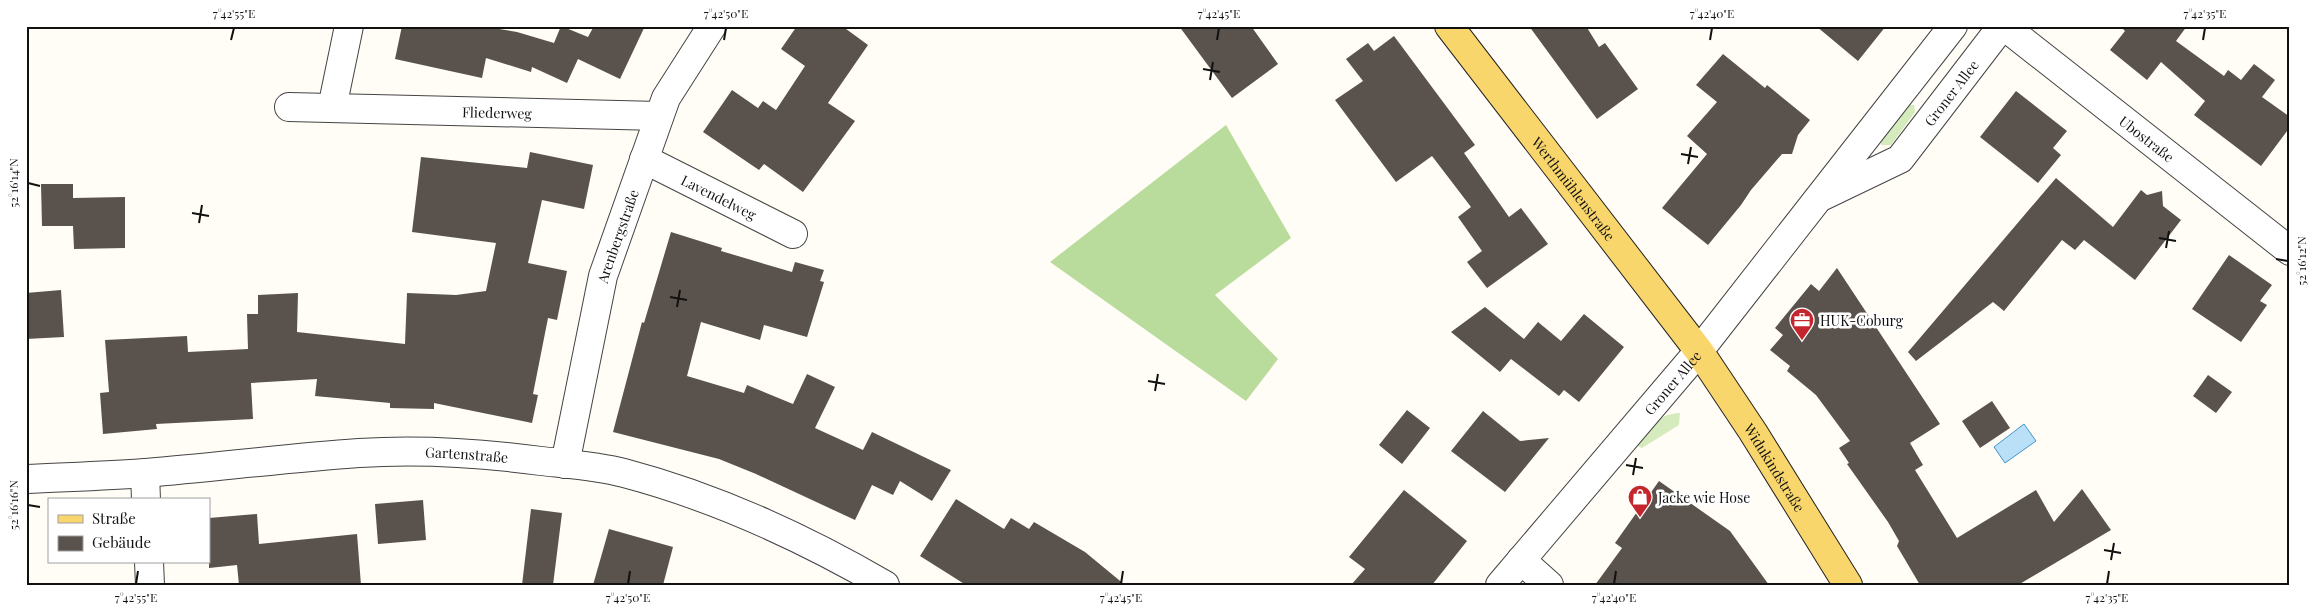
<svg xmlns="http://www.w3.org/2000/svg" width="2316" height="611" font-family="'Playfair Display',serif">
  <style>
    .green { fill: #d5ebbd }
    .forest { fill: #b9dc9c }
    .water { fill: #b9e0f7; stroke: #3f96cf }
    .building { fill: #5a524d }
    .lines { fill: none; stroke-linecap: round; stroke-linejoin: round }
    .minor-casing { stroke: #444; stroke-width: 30 }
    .major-casing { stroke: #222; stroke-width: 30 }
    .minor { stroke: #fff; stroke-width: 28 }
    .major { stroke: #f9d66b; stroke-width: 28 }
    .ticks { fill: none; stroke: #111; stroke-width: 2 }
    .labels { text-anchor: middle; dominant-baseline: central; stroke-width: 5; stroke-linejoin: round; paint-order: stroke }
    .street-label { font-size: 14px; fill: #111; stroke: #fff }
    .poi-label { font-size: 14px; fill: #111; stroke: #fff; text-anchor: start }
    .neatline { fill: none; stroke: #111; stroke-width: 2 }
    .ticks-label { font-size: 12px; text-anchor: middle; fill: #111 }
  </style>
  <rect width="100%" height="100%" fill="#fffdf5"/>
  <path class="green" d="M1905,105H1914L1915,112L1891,145H1881V135Z
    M1680,413L1679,425L1642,448L1635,445C1648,428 1657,414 1680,413Z"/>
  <path class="forest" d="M1226,125L1291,238L1215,295L1278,359L1246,401L1050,262Z"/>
  <path class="water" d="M2024,424L2036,441L2005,463L1994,447Z"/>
  <path class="building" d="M402,26H481L517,32L554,43L561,26L588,37L594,26H645L620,79L578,59L567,83L532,67L531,72L486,58L482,78L395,59Z
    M797,26H842L868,45L828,103L855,121L803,192L764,164L759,170L703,132L732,90L758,108L763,101L776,110L805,66L781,49Z
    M1179,26H1251L1278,64L1232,98Z
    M1529,26H1586L1599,47L1605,43L1638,89L1597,119Z
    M1816,26H1886L1858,61Z
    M2120,26H2187L2176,41L2224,76L2228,70L2241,80L2254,64L2275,80L2262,97L2290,117V127L2261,166L2194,115L2205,101L2161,62L2147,80L2110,50L2125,31Z
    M1394,36L1475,145L1464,153L1509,217L1521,208L1548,244L1487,288L1467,262L1482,251L1458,217L1471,207L1432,156L1396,182L1335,100L1363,81L1346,59L1368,43L1374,51Z
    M1723,54L1765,88L1767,85L1810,120L1798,135L1792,154H1782L1751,190L1741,205L1708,245L1662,208L1707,154L1687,136L1717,102L1696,85Z
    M2016,91L2067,131L2053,148L2061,155L2038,183L1980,137Z
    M530,152L593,165L584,209L542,200L528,263L567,271L557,320L548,318L533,394L538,395L532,423L434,403V409L390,408V403L315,396L317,379L251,383L253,419L156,424L157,429L103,434L100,393L109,392L105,340L187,336L188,352L248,349L247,314H258V295L298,293L297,332L405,344L407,293L456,295L486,291L496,243L412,232L421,157L527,168Z
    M2056,178L2113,227L2141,190L2147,195L2162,191L2163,206L2181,220L2135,280L2084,240L2075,250L2062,240L2004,311L1993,302L1916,361L1908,352Z
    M41,184H73V198L125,197V248L74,249L73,226H42Z
    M671,232L722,248L721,251L792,272L795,262L824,270L820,281L824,282L807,337L764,325L760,340L701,322L687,376L744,393L747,385L793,404L807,374L835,387L815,428L863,450L872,432L951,470L932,501L900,481L893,495L872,485L855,520L756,474L719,459L613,432L642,322L644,323Z
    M2229,255L2272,285L2260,301L2267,305L2241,342L2192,309Z
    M1837,268L1940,424L1910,443L1923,465L1915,470L1957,538L2036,490L2054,522L2082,489L2111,530L2018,585H1920L1897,546L1899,541L1888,522L1847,464L1849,463L1839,448L1850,441L1816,395L1787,371L1790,366L1770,350L1783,335L1775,328L1811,284L1819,291Z
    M61,290L64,337L26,339V293Z
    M1485,307L1524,339L1538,322L1561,341L1584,314L1624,347L1579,402L1564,390L1559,396L1511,359L1500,372L1451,332Z
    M2208,375L2232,392L2216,413L2193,396Z
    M1992,401L2010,428L1980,448L1962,421Z
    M1407,410L1430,428L1402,464L1379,445Z
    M1483,411L1520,441L1549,438L1505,492L1451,451Z
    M1659,481L1730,531L1769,585H1595L1622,548L1615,543Z
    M1404,490L1467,541L1432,585H1351L1365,569L1349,557Z
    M956,499L1004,529L1011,518L1029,529L1034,522L1085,552L1125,585H966L920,556Z
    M423,500L426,540L378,544L375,504Z
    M531,509L562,513L553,585H522Z
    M257,514L259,544L357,534L361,585H239L237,565L209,568V518Z
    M609,529L673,547L663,585H593Z"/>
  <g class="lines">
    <defs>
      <g id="minor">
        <path id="s1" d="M2004,26L2290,251"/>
        <path id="s2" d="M289,107L659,116"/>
        <path d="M332,108L349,26"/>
        <path id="s3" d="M644,159L793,234"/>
        <path id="s4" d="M1823,196L1900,159L2002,26"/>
        <path id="s5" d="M565,464L603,276L666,98L712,26"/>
        <path d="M145,473L146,500"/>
        <path id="s6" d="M26,479C66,477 106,476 146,473C217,467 288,458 359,453C419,449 481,453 541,461C568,464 597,466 624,473C715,497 804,538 885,585"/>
        <path d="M1521,560L1549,585"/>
        <path d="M149,562L150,585"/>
        <path id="s7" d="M1500,585L1699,351L1953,26"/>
      </g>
      <g id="major">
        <path id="s8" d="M1449,26L1699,351L1753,432L1848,585"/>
      </g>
    </defs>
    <use href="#minor" class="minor-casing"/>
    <use href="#major" class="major-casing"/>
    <use href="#minor" class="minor"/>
    <use href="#major" class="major"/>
  </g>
  <path class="ticks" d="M231,40L234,28M724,40L726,28M1217,40L1219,28M1710,40L1712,28M2203,40L2205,28M1203,69L1220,72M1210,80L1213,62M1681,154L1698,157M1688,164L1691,147M28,183L40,186M192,213L209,216M199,223L202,205M2159,238L2176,241M2166,248L2169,231M2276,259L2288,261M670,297L687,300M677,307L680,290M1148,381L1165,384M1155,391L1158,374M1626,465L1643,468M1633,475L1636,458M28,505L40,507M2104,550L2121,553M2111,560L2114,543M136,584L138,571M628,584L630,571M1121,584L1123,571M1614,584L1616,571M2107,584L2109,571"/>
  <defs>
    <symbol id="office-pin" viewBox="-11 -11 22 30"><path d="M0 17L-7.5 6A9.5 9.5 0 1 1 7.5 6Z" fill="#c4262e" stroke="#fff"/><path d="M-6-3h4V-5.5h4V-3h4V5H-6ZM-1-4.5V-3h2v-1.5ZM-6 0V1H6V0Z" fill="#fff"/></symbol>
    <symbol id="shop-pin" viewBox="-11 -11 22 30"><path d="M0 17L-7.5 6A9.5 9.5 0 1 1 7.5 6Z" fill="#c4262e" stroke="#fff"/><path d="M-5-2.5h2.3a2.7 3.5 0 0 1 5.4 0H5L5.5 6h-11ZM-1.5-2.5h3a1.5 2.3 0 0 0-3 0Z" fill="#fff"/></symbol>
  </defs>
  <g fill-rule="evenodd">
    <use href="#office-pin" x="1788" y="306" width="28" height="38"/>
    <use href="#shop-pin" x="1626" y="483" width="28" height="38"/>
  </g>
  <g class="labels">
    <g class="street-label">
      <text stroke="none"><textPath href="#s4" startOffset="169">Groner Allee</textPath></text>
      <text stroke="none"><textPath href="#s2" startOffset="208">Fliederweg</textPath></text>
      <text stroke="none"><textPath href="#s1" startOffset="182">Ubostraße</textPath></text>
      <text stroke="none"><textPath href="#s8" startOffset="205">Werthmühlenstraße</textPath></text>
      <text stroke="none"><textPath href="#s3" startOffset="84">Lavendelweg</textPath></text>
      <text stroke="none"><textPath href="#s5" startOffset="234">Arenbergstraße</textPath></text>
      <text stroke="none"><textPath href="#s7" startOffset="266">Groner Allee</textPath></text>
      <text stroke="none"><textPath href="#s6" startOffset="442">Gartenstraße</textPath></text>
      <text stroke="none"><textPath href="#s8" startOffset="549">Widukindstraße</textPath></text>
    </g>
    <g class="poi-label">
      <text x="1820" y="320">HUK-Coburg</text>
      <text x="1658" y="497">Jacke wie Hose</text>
    </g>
  </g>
  <rect width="2316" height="611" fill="none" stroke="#ffffff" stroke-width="55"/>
  <rect x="48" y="498" width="162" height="65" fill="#ffffff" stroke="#a0a0a0"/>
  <rect x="58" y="515" width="25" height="8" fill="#f9d66b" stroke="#a0a0a0"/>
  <text x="92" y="524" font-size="15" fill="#111111">Straße</text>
  <rect x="58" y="536" width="25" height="15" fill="#5a524d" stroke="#a0a0a0"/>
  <text x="92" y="548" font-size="15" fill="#111111">Gebäude</text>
  <rect x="28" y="28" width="2260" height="556" class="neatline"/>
  <g class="ticks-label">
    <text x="234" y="18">7°42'55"E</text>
    <text x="726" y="18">7°42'50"E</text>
    <text x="1219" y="18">7°42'45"E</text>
    <text x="1712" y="18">7°42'40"E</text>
    <text x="2205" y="18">7°42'35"E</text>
    <text transform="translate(14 183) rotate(-90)" y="4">52°16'14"N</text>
    <text transform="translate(2302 261) rotate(-90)" y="4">52°16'12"N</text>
    <text transform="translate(14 505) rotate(-90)" y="4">52°16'16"N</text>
    <text x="136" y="602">7°42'55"E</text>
    <text x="628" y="602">7°42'50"E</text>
    <text x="1121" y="602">7°42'45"E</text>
    <text x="1614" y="602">7°42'40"E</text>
    <text x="2107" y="602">7°42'35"E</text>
  </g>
</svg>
